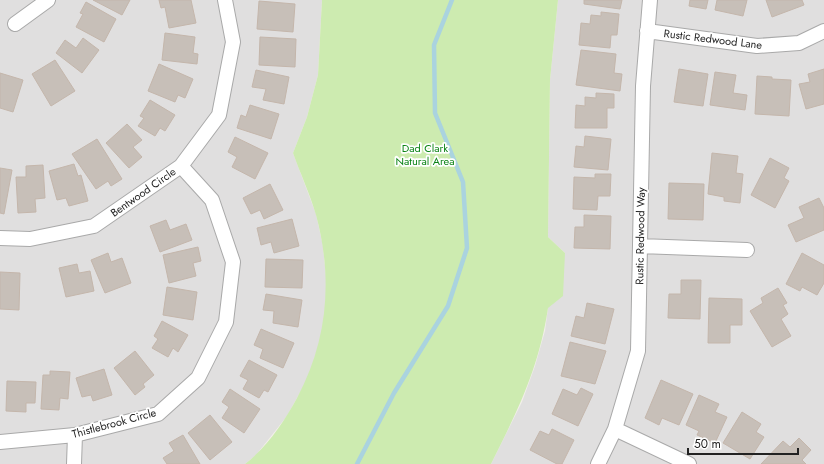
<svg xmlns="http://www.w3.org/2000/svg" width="824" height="464" font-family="Jost,sans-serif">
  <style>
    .residential { fill: #e0dfdf }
    .grass { fill: #cdebb0 }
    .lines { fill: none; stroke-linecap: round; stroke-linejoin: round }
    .stream { stroke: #aad3df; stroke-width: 4.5 }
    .building { fill: #c7bfb8; stroke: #c4b6ab }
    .minor-casing { stroke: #a9a9a9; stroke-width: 16 }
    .minor { stroke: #fff; stroke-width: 14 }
    .labels { text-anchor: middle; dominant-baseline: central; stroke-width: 3.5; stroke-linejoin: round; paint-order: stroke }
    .street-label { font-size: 11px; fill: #222; stroke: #fff }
    .park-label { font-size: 11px; fill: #0c8416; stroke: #fff }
  </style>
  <rect width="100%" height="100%" fill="#f2efe9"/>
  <path class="residential" d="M0,0H322L318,75L307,117L293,153L316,214L323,246L326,276V306L321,338L308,378L287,416L256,455L245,464H0Z
    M558,0H824V464H491L522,402L535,366L545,331L548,308L565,253L548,237L550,80Z"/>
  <path class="grass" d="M322,0H558L550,80L548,237L565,253L563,296L548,308C539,368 518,410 491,464H245C267,447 284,422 297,398C328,340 333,278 316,215C310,194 300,173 293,153L307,117L318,75Z"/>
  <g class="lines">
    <path class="stream" d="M357,464L394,393L448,306L467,248L463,182L435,113L434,45L452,0"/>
  </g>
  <path class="building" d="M93,0H130L122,15Z
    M159,0H191L196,23L169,28L165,7L161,8Z
    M584,0H622L620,9L584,4Z
    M690,0H708L706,9L689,6Z
    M717,0H747L743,16L715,10Z
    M766,0H802L804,5L772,17Z
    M259,1L295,4L293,32L257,29Z
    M86,2L116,19L104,42L76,27L83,14L80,13Z
    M601,12L619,14L617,35H611L610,48L579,45L581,23L590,24L591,15L601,16Z
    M165,33L195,37L193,53L198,54L197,64L162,60Z
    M260,37L296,39L295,67L259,65Z
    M83,38L99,50L82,73L56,53L65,40L76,48Z
    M581,50L616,54L614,73L622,74L620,91L576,85Z
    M55,60L75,91L51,106L32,74Z
    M159,64L193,79L185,98L178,95L175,102L148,91Z
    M679,69L708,74L703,106L674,102Z
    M824,69V104L806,109L799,84L810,82L808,74Z
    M256,70L289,77L284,104L263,100L266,89L252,87Z
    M715,72L736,75L733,93L747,95L745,110L710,105Z
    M0,73L23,80L13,112L0,108Z
    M757,76L772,77V79L791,80L789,116L755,114Z
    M596,93L614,94V108H607V128H575L576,105L585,106V97L596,98Z
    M150,100L175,115L165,131L160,128L155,136L138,126L144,118L140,116Z
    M250,105L279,114L271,139L237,128L241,115L246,117Z
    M127,124L142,140L133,147L142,157L129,168L106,143Z
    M585,136L611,139L608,170L574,167L576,146L584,147Z
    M235,137L268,153L255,179L232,167L237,157L228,152Z
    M97,139L122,179L111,186L108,181L96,189L72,154Z
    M712,153L738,156L736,173L743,174L740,203L724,201V197L708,194Z
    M770,158L789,168L784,178L789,181L775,208L751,195Z
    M74,164L78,176L81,175L88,201L69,206L66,198L57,200L49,171Z
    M43,165L45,198L35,199L36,212L18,213L16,177H26V166Z
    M0,168L12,170L4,214L0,213Z
    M595,174H611L610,196H598L597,210L573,209L574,177L595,178Z
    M669,183L704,184L703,220L668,219Z
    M270,184L283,210L264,219L260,210L251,214L243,198Z
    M819,198L824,208V230L796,242L788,225L804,218L799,207Z
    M584,215L611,216L610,249L574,248L575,227H584Z
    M292,219L299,246L274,253L271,242L261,245L257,228Z
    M166,220L170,230L186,224L192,240L160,252L150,226Z
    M198,247L201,261L193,263L196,276L169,283L163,255Z
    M108,253L111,262L122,258L131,283L105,293L91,260Z
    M802,253L824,265V283L817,295L802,287L800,291L786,284Z
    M266,259L303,260L302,288L265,287Z
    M77,264L79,273L90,271L94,291L66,297L59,268Z
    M0,272L20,273L19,310L0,309Z
    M681,280H701L700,319L668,318L669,294H681Z
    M167,287L197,292L193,320L163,315Z
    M778,288L787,303L783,305L788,314L781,319L791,336L772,347L750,311L763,303L761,298Z
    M266,294L302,300L298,327L273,323L274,311L263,310Z
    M709,298L742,299V325H730V343H708Z
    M587,303L614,309L605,344L571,336L576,316L584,318Z
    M162,321L188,335L178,352L173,348L168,357L152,348L158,339L154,336Z
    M261,329L294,343L283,368L260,358L263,349L254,345Z
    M570,342L606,351L595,384L561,376Z
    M135,351L154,375L143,384L145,387L135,395L114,368Z
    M249,360L277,375L268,392L264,390L259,398L243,389L248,380L240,376Z
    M104,369L112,395L93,401L91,395L82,397L76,378Z
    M50,371L70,372L68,399L60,398L59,410L41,409L43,375H50Z
    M661,380L693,394L679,425L662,418L659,425L645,418Z
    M7,381L36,382L35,403H26V412L6,411Z
    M581,388L593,394L578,426L552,414L563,389L577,395Z
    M230,389L260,409L244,433L222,418L229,407L222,402Z
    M699,395L719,404L715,412L727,417L715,443L697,435L699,431L686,425Z
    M742,412L761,424L756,432L764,437L750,459L723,443Z
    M210,415L232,442L210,460L188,433Z
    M552,429L574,440L562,464H557L530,450L540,431L549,435Z
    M183,435L200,464H167L163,458L174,451L169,443Z
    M799,438L811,450L802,460L806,464H761L783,441L790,447Z"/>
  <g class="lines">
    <defs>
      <path id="minor" d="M15,24L48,0
        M647,31L757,46L799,43L824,31
        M0,238L30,239L94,226L181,166L219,115L233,42L225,0
        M640,246L747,250
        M615,429L689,464
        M0,442L75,435L158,414L198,378L226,322L233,262L212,200L181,166
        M74,464L75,435
        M598,464L615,429L638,351L643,86L650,0"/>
    </defs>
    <use href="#minor" class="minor-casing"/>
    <use href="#minor" class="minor"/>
  </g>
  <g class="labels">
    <g class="street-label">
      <text transform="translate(713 39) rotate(7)">Rustic Redwood Lane</text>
      <text transform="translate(143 192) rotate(-35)">Bentwood Circle</text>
      <text transform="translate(640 236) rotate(-89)">Rustic Redwood Way</text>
      <text transform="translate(114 423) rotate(-15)">Thistlebrook Circle</text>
    </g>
    <g class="park-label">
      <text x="425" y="148">Dad Clark<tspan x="425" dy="13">Natural Area</tspan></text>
    </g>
  </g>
  <path d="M688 448v6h110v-6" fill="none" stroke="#222222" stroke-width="2"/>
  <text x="694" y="448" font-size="12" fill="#222222" stroke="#ffffff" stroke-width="3" paint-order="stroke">50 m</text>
</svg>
